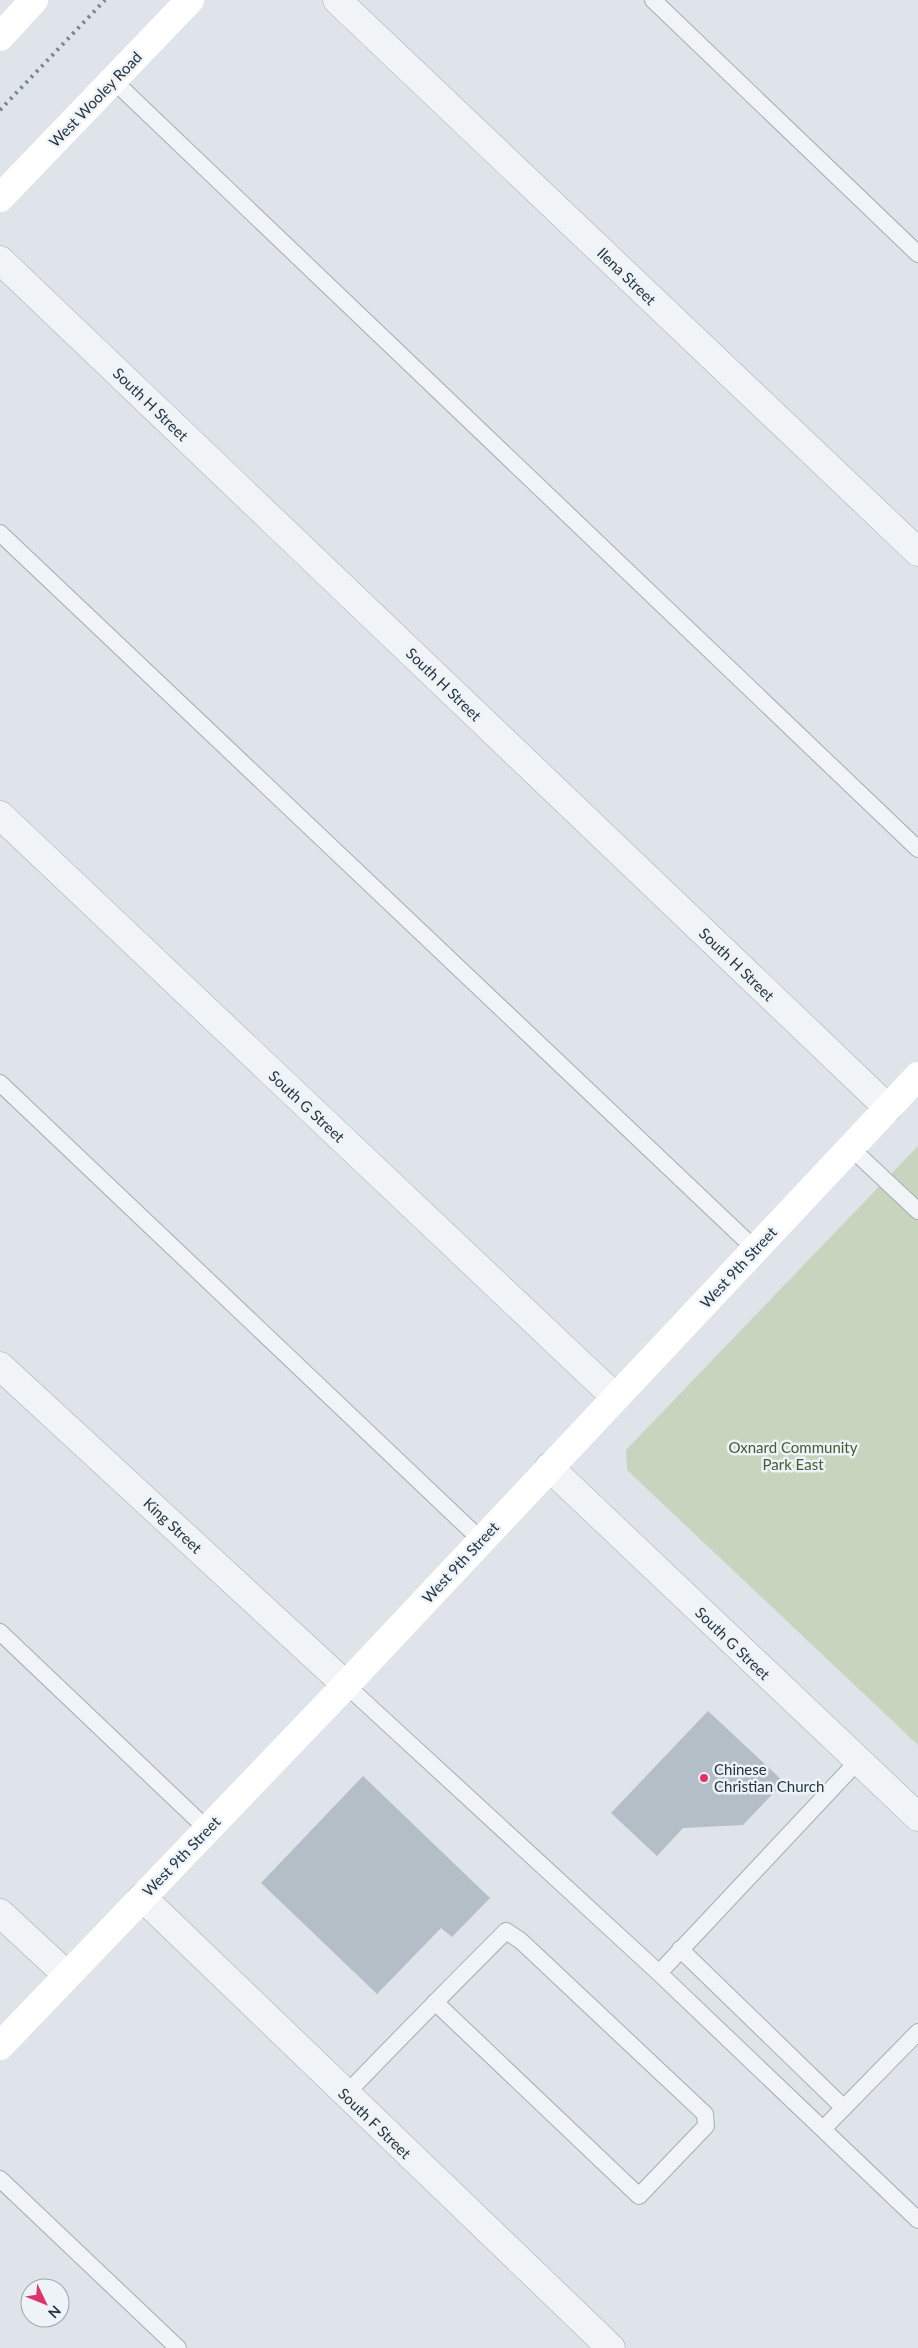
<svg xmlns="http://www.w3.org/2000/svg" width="918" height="2348" font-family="Lato,sans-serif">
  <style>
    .green { fill: #c7d4be }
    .building { fill: #b4bec7 }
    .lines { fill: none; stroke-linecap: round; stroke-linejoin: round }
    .lane-casing { stroke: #a3acb4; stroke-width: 18 }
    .street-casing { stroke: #a3acb4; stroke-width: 29 }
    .lane { stroke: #f1f4f7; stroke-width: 16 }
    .street { stroke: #f1f4f7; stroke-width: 28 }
    .secondary { stroke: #fff; stroke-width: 28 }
    .rail { stroke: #758694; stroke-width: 4; stroke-dasharray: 2.5 5; stroke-linecap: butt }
    .poi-dot { fill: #dd3469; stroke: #edf3f6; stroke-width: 2 }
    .labels { text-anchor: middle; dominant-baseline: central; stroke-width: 5; stroke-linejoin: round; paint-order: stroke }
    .street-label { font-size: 15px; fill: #253442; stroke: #edf3f6 }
    .park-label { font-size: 15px; fill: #415f31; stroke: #edf3f6 }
    .poi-label { font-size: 15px; fill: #253442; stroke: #edf3f6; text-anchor: start }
  </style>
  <rect width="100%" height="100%" fill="#dee4e9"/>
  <path class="green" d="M918,1146V1745L627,1470L626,1450Z"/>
  <path class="building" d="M708,1711L784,1782L743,1825L683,1828L657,1856L611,1813Z
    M363,1776L490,1898L452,1937L441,1928L377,1994L261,1883Z"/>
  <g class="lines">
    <defs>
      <path id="lane" d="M653,0L918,254
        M113,80L918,849
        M0,533L755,1249
        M0,1083L480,1539
        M851,1148L918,1211
        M0,1632L207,1829
        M346,1685L659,1973L918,2220
        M680,1949L844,2108
        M659,1973L857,1762
        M345,2095C398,2040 452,1985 506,1931L521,1941L705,2114L706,2126L639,2196L435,2002
        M823,2129L918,2032
        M0,2179L178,2348"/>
      <path id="street" d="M337,0L918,552
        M0,260L888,1108
        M0,815L615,1397
        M0,1366L346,1685
        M549,1467L918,1817
        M142,1897L611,2348
        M0,1913L67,1975"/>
    </defs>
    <use href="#lane" class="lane-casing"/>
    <use href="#street" class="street-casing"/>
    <use href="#lane" class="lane"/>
    <use href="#street" class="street"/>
    <path class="secondary" d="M0,37L34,0
      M0,198L190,0
      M0,2046L346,1685L918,1076"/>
    <path class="rail" d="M0,110L105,0"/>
  </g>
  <circle class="poi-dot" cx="704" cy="1778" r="5"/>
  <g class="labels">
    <g class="street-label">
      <text transform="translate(95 99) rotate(-46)">West Wooley Road</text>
      <text transform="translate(627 276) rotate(44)">Ilena Street</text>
      <text transform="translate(151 404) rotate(44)">South H Street</text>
      <text transform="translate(444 684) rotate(44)">South H Street</text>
      <text transform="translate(737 964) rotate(44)">South H Street</text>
      <text transform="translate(307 1106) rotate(43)">South G Street</text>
      <text transform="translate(738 1267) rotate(-47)">West 9th Street</text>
      <text transform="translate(173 1525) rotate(43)">King Street</text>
      <text transform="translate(460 1562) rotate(-47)">West 9th Street</text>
      <text transform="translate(733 1643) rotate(44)">South G Street</text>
      <text transform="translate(181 1856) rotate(-46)">West 9th Street</text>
      <text transform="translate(375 2123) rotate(44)">South F Street</text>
    </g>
    <g class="park-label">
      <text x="793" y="1447">Oxnard Community<tspan x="793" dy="17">Park East</tspan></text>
    </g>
    <g class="poi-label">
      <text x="714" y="1769">Chinese<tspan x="714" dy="17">Christian Church</tspan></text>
    </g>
  </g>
  <g transform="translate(45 2303) rotate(133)"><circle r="24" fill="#edf3f6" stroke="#9da7ae"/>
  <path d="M0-4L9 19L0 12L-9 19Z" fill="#dd3469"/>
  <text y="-8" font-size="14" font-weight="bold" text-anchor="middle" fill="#253442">N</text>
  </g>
</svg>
